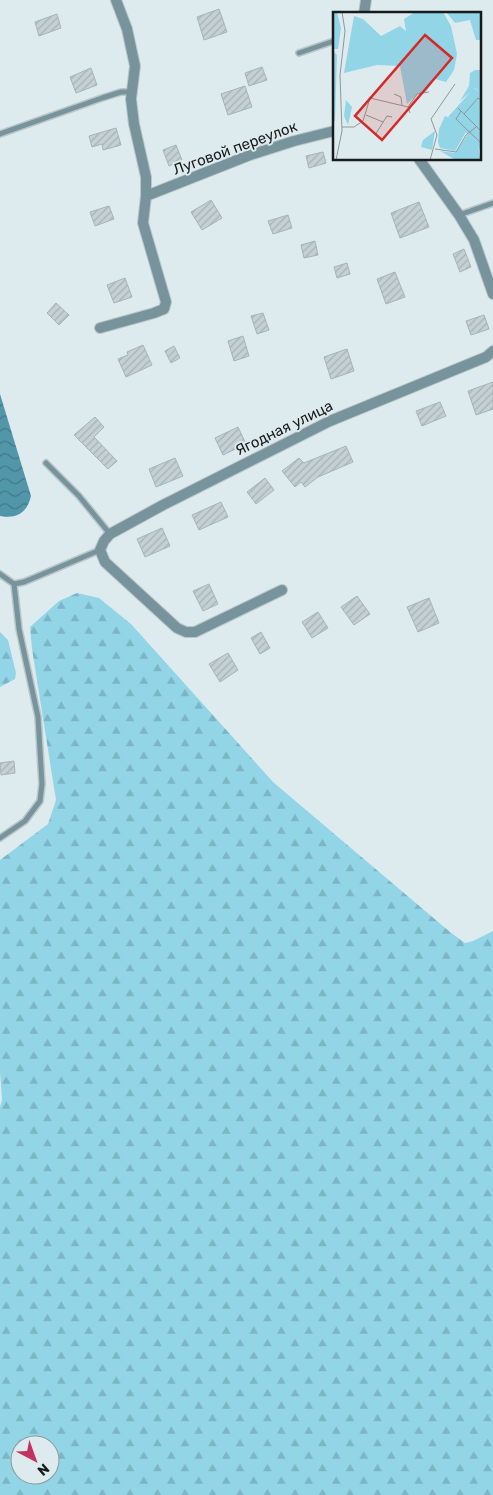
<svg xmlns="http://www.w3.org/2000/svg" width="493" height="1495" font-family="Rubik,sans-serif">
  <style>
    .forest { fill: url(#forest-firs); fill-rule: evenodd }
    .water { fill: url(#water-waves) }
    .building { fill: url(#building-hatch); stroke: #a8b3b7 }
    .lines { fill: none; stroke-linecap: round; stroke-linejoin: round }
    .lane-casing { stroke: #bac6c8; stroke-width: 8 }
    .street-casing { stroke: #bac6c8; stroke-width: 12 }
    .lane { stroke: #77949c; stroke-width: 5 }
    .street { stroke: #77949c; stroke-width: 10 }
    .labels { text-anchor: middle; dominant-baseline: central; stroke-width: 4; stroke-linejoin: round; paint-order: stroke }
    .street-label { font-size: 15px; fill: #171b1c; stroke: #deebee }
    .inset-road { fill: none; stroke: #8e989a; stroke-width: 1 }
    .view { fill: #d62828; fill-opacity: 0.15; stroke: #d62828; stroke-width: 2.5 }
    .inset-edge { fill: none; stroke: #171b1c; stroke-width: 2.5 }
  </style>
  <defs>
    <pattern id="forest-firs" width="22" height="20" patternUnits="userSpaceOnUse" patternTransform="scale(1.25)"><rect width="22" height="20" fill="#91d5e7"/><path d="M5 1l3.5 6h-7zM16 11l3.5 6h-7z" fill="#7cb6c6"/></pattern>
    <pattern id="water-waves" width="16" height="10" patternUnits="userSpaceOnUse" patternTransform="scale(1.25)"><rect width="16" height="10" fill="#5197a9"/><path d="M0 5q4-4 8 0t8 0" fill="none" stroke="#427a89"/></pattern>
    <pattern id="building-hatch" width="6" height="6" patternUnits="userSpaceOnUse" patternTransform="scale(1.25)"><rect width="6" height="6" fill="#c4d0d3"/><path d="M-1 1l2-2M0 6l6-6M5 7l2-2" fill="none" stroke="#a8b2b5"/></pattern>
  </defs>
  <rect width="100%" height="100%" fill="#deebee"/>
  <path class="forest" d="M77,593L99,598L131,624L273,782L450,932L465,943L473,941L493,931V1495H0V1107L2,1100L0,1072V860L48,824L56,800L32,649L30,627L59,601ZM20,1445H50V1475H20Z
    M0,632L8,640L16,673L15,679L0,687Z"/>
  <path class="water" d="M0,394L31,496C27,513 17,519 0,516Z"/>
  <path class="building" d="M219,9L227,32L204,40L197,17Z
    M57,14L61,28L39,36L35,22Z
    M262,67L267,80L249,86L245,73Z
    M91,68L97,85L76,93L70,77Z
    M245,86L252,107L228,115L221,94Z
    M116,128L121,145L103,150L102,144L92,147L89,136Z
    M176,145L182,160L169,166L163,150Z
    M323,152L326,163L309,168L306,156Z
    M211,200L222,218L202,230L191,212Z
    M419,202L429,227L400,238L391,213Z
    M109,206L114,219L95,226L90,212Z
    M288,215L292,228L273,234L268,221Z
    M315,241L318,255L304,258L301,245Z
    M464,249L471,267L460,272L453,254Z
    M347,263L350,274L337,278L334,267Z
    M395,272L405,297L386,304L377,279Z
    M125,278L132,297L114,303L107,285Z
    M56,303L69,315L59,325L47,313Z
    M263,313L269,330L257,334L251,316Z
    M484,315L489,329L471,335L466,321Z
    M243,336L249,356L234,361L228,341Z
    M143,345L152,365L126,377L118,359L128,355L127,352Z
    M174,346L180,358L171,363L165,351Z
    M347,349L354,371L331,379L324,357Z
    M493,382V409L476,415L468,391Z
    M440,402L446,416L422,426L416,411Z
    M95,417L104,427L94,437L117,461L108,469L74,435Z
    M238,427L246,444L223,455L215,438Z
    M346,446L353,462L318,477L305,487L301,482L295,487L282,471L299,458L304,463Z
    M175,458L183,476L156,487L149,469Z
    M265,478L274,490L256,504L247,492Z
    M221,502L228,517L199,530L192,515Z
    M162,528L170,546L145,557L137,539Z
    M209,584L218,604L203,611L193,591Z
    M357,596L370,614L354,625L341,607Z
    M429,598L439,623L418,632L407,607Z
    M318,612L328,628L312,638L302,622Z
    M261,632L270,648L260,654L251,638Z
    M228,653L238,670L220,682L209,664Z
    M14,761L15,773L1,775L0,763Z"/>
  <g class="lines">
    <defs>
      <path id="lane" d="M299,53L334,41
        M0,134L102,98L121,92H132
        M459,215L493,203
        M46,463L79,496L110,534
        M0,574L14,584L24,582L100,550
        M0,838L25,821L40,801L42,784L38,717L19,629L14,584"/>
      <path id="street" d="M364,14L366,0
        M419,159L459,215L474,240L493,294
        M146,196L250,155L294,141L334,131
        M100,328L154,313L164,309L166,302L143,223L146,196V177L134,124L131,99L135,66L127,29L116,0
        M282,590L195,632H186L177,628L105,562L100,550L104,541L110,534L163,505L330,421L486,357L493,351"/>
    </defs>
    <use href="#lane" class="lane-casing"/>
    <use href="#street" class="street-casing"/>
    <use href="#lane" class="lane"/>
    <use href="#street" class="street"/>
  </g>
  <g class="labels">
    <g class="street-label">
      <text transform="translate(235 148) rotate(-20)">Луговой переулок</text>
      <text transform="translate(284 428) rotate(-26)">Ягодная улица</text>
    </g>
  </g>
  <g transform="translate(333 12)">
    <rect width="148" height="148" fill="#deebee"/>
    <path d="M0,0H4L8,16L5,37H0ZM82,0H110L118,14L124,42L121,58L113,70L102,67L92,81H85L74,92L67,54L44,53L11,61L21,4L30,7L48,24L67,14L73,19L71,7ZM113,0H147V28H143L137,8L122,11ZM0,39L4,43L2,109H0ZM142,58H147V80L142,76L127,89L136,74L137,61ZM13,88L19,95L15,113L11,104ZM112,104L123,109L133,120L122,139L107,136L105,130L106,117ZM102,119L99,138L88,135L90,128ZM135,122L145,131L147,147H121L107,139L122,141Z" fill="#91d5e7"/>
    <path d="M141,76L147,80V138L143,129L115,105Z" fill="#91d5e7"/>
    <path class="inset-road" d="M61,82L68,85L69,93M75,95L84,82L96,80M125,96L148,119M128,99L123,107L148,131M131,102L145,86L148,88M33,103L50,110M9,115H21L30,109L37,86L75,95L77,101M42,123L54,104L59,105M102,137L123,140L133,123L143,115M3,148L9,119L7,63L12,19L9,0M97,148L104,123L98,107L122,72"/>
    <path class="view" d="M92,23L119,46L49,128L22,104Z"/>
    <rect width="148" height="148" class="inset-edge"/>
  </g>
  <g transform="translate(35 1460) rotate(139)"><circle r="24" fill="#deebee" stroke="#8e989a"/>
  <path d="M0-4L9 19L0 12L-9 19Z" fill="#c23460"/>
  <text y="-8" font-size="14" font-weight="bold" text-anchor="middle" fill="#171b1c">N</text>
  </g>
</svg>
